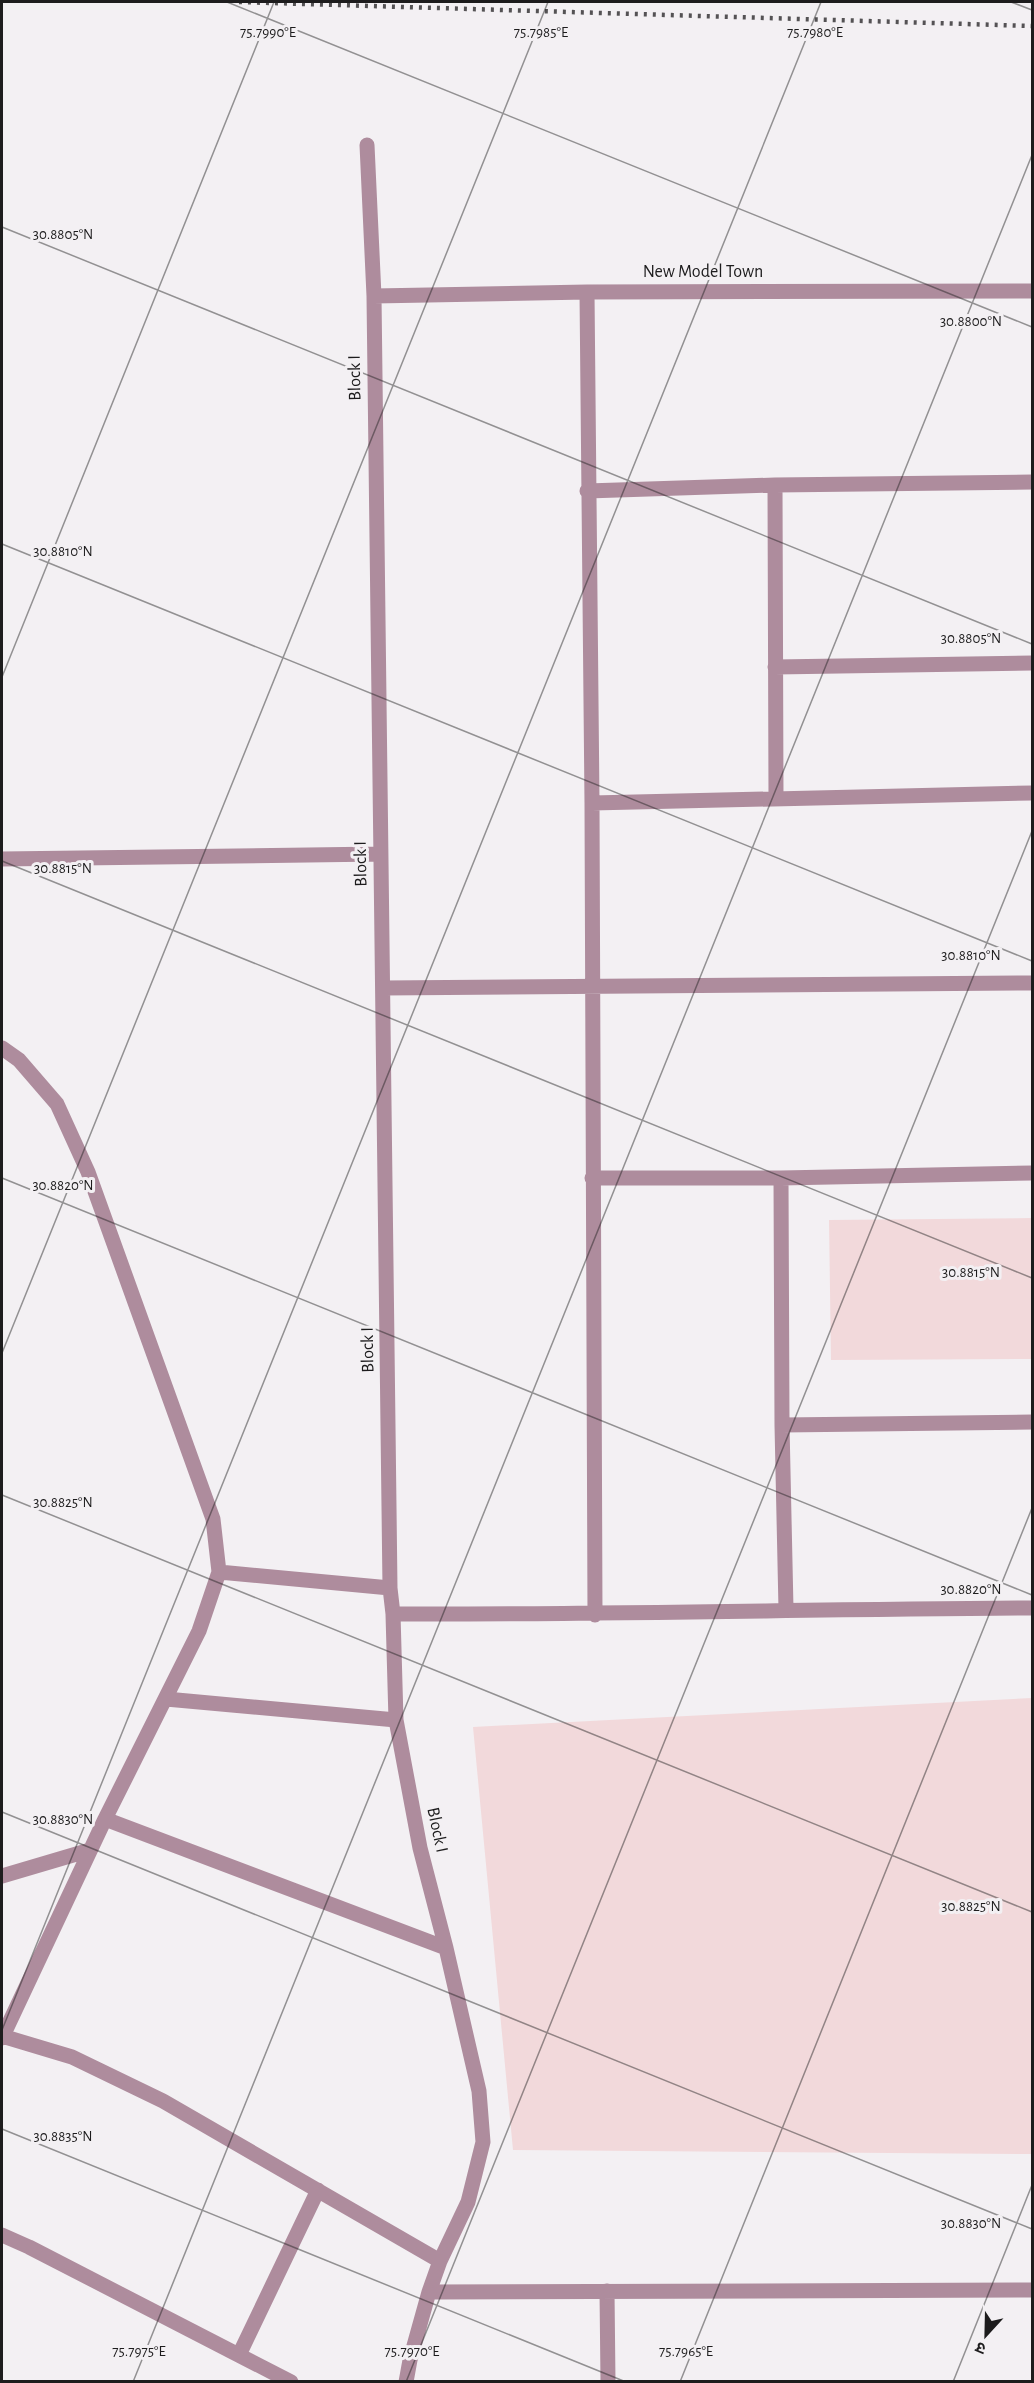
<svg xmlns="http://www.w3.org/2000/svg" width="1034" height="2383" font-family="'Alegreya Sans','Noto Sans Devanagari',sans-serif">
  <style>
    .green { fill: #f2d9db }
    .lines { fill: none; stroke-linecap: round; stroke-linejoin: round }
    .minor { stroke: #ae8c9d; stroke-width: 15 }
    .rail { stroke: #545254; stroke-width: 4.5; stroke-dasharray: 3 6; stroke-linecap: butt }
    .ticks { fill: none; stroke: #1d1c1d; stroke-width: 1.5; stroke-opacity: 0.45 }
    .labels { text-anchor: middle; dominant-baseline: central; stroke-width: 6; stroke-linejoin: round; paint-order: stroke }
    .street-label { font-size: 18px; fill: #1d1c1d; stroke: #f3f0f3 }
    .ticks-label { font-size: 15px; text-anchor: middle; fill: #1d1c1d; stroke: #f3f0f3; stroke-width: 6; stroke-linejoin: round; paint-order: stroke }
  </style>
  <rect width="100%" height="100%" fill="#f3f0f3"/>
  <path class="green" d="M1032,1218V1359L831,1360L829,1220Z
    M1032,1698V2154L513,2150L473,1727Z"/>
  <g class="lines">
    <path class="minor" d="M367,145L374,296L390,1588L393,1614L396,1720L420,1848L446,1948L479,2091L483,2142L468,2202L440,2261L429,2292L410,2360L406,2382
      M587,292L592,803L595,1615
      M374,296L587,292L1032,291
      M775,485L776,798
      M587,491L775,485L1032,482
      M775,667L1032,663
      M592,803L1032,793
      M2,859L380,854
      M384,988L1032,983
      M2,1048L19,1060L57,1104L88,1172L213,1519L219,1572L199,1631L105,1819L2,2038
      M592,1178H781
      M782,1425L1032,1422
      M219,1572L390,1588
      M786,1609L782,1425L781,1178L1032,1173
      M393,1614C606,1615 819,1609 1032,1608
      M166,1699L396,1720
      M105,1819L446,1948
      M2,1876L90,1850
      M2,2036L72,2057L163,2101L440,2261
      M2,2235L29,2247L291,2382
      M607,2291L608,2382
      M429,2292L1032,2290
      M239,2355L318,2190"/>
    <path class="rail" d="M239,2L1032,26"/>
  </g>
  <path class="ticks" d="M227,2L1032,327M1011,2L1032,10M2,227L1032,644M2,544L1032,961M2,677L274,2M2,861L1032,1278M2,1178L1032,1595M2,1353L548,2M2,1495L1032,1912M2,1812L1032,2229M2,2030L821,2M2,2129L626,2382M133,2382L1032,155M406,2382L1032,831M680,2382L1032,1508M953,2382L1032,2185"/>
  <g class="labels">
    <g class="street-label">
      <text x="703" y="272">New Model Town</text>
      <text transform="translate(355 378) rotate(-91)">Block I</text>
      <text transform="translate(361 864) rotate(-91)">Block I</text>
      <text transform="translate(368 1350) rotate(-91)">Block I</text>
      <text transform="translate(437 1830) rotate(78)">Block I</text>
    </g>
  </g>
  <g class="ticks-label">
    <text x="541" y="37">75.7985°E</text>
    <text x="268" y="37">75.7990°E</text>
    <text x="815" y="37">75.7980°E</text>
    <text x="63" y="239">30.8805°N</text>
    <text x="971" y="326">30.8800°N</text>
    <text x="63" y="556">30.8810°N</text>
    <text x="971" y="643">30.8805°N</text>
    <text x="63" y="873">30.8815°N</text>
    <text x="971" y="960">30.8810°N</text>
    <text x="63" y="1190">30.8820°N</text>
    <text x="971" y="1277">30.8815°N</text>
    <text x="63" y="1507">30.8825°N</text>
    <text x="971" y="1594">30.8820°N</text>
    <text x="63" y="1824">30.8830°N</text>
    <text x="971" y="1911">30.8825°N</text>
    <text x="63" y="2141">30.8835°N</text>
    <text x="971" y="2228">30.8830°N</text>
    <text x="139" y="2356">75.7975°E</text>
    <text x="412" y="2356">75.7970°E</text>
    <text x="686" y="2356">75.7965°E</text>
  </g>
  <rect width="1034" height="2383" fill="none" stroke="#1d1c1d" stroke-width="6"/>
  <g transform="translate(986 2335) rotate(202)" stroke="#f3f0f3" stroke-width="4.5" paint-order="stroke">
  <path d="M0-4.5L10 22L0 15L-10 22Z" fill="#1d1c1d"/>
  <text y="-9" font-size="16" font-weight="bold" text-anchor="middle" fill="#1d1c1d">उ</text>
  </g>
</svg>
